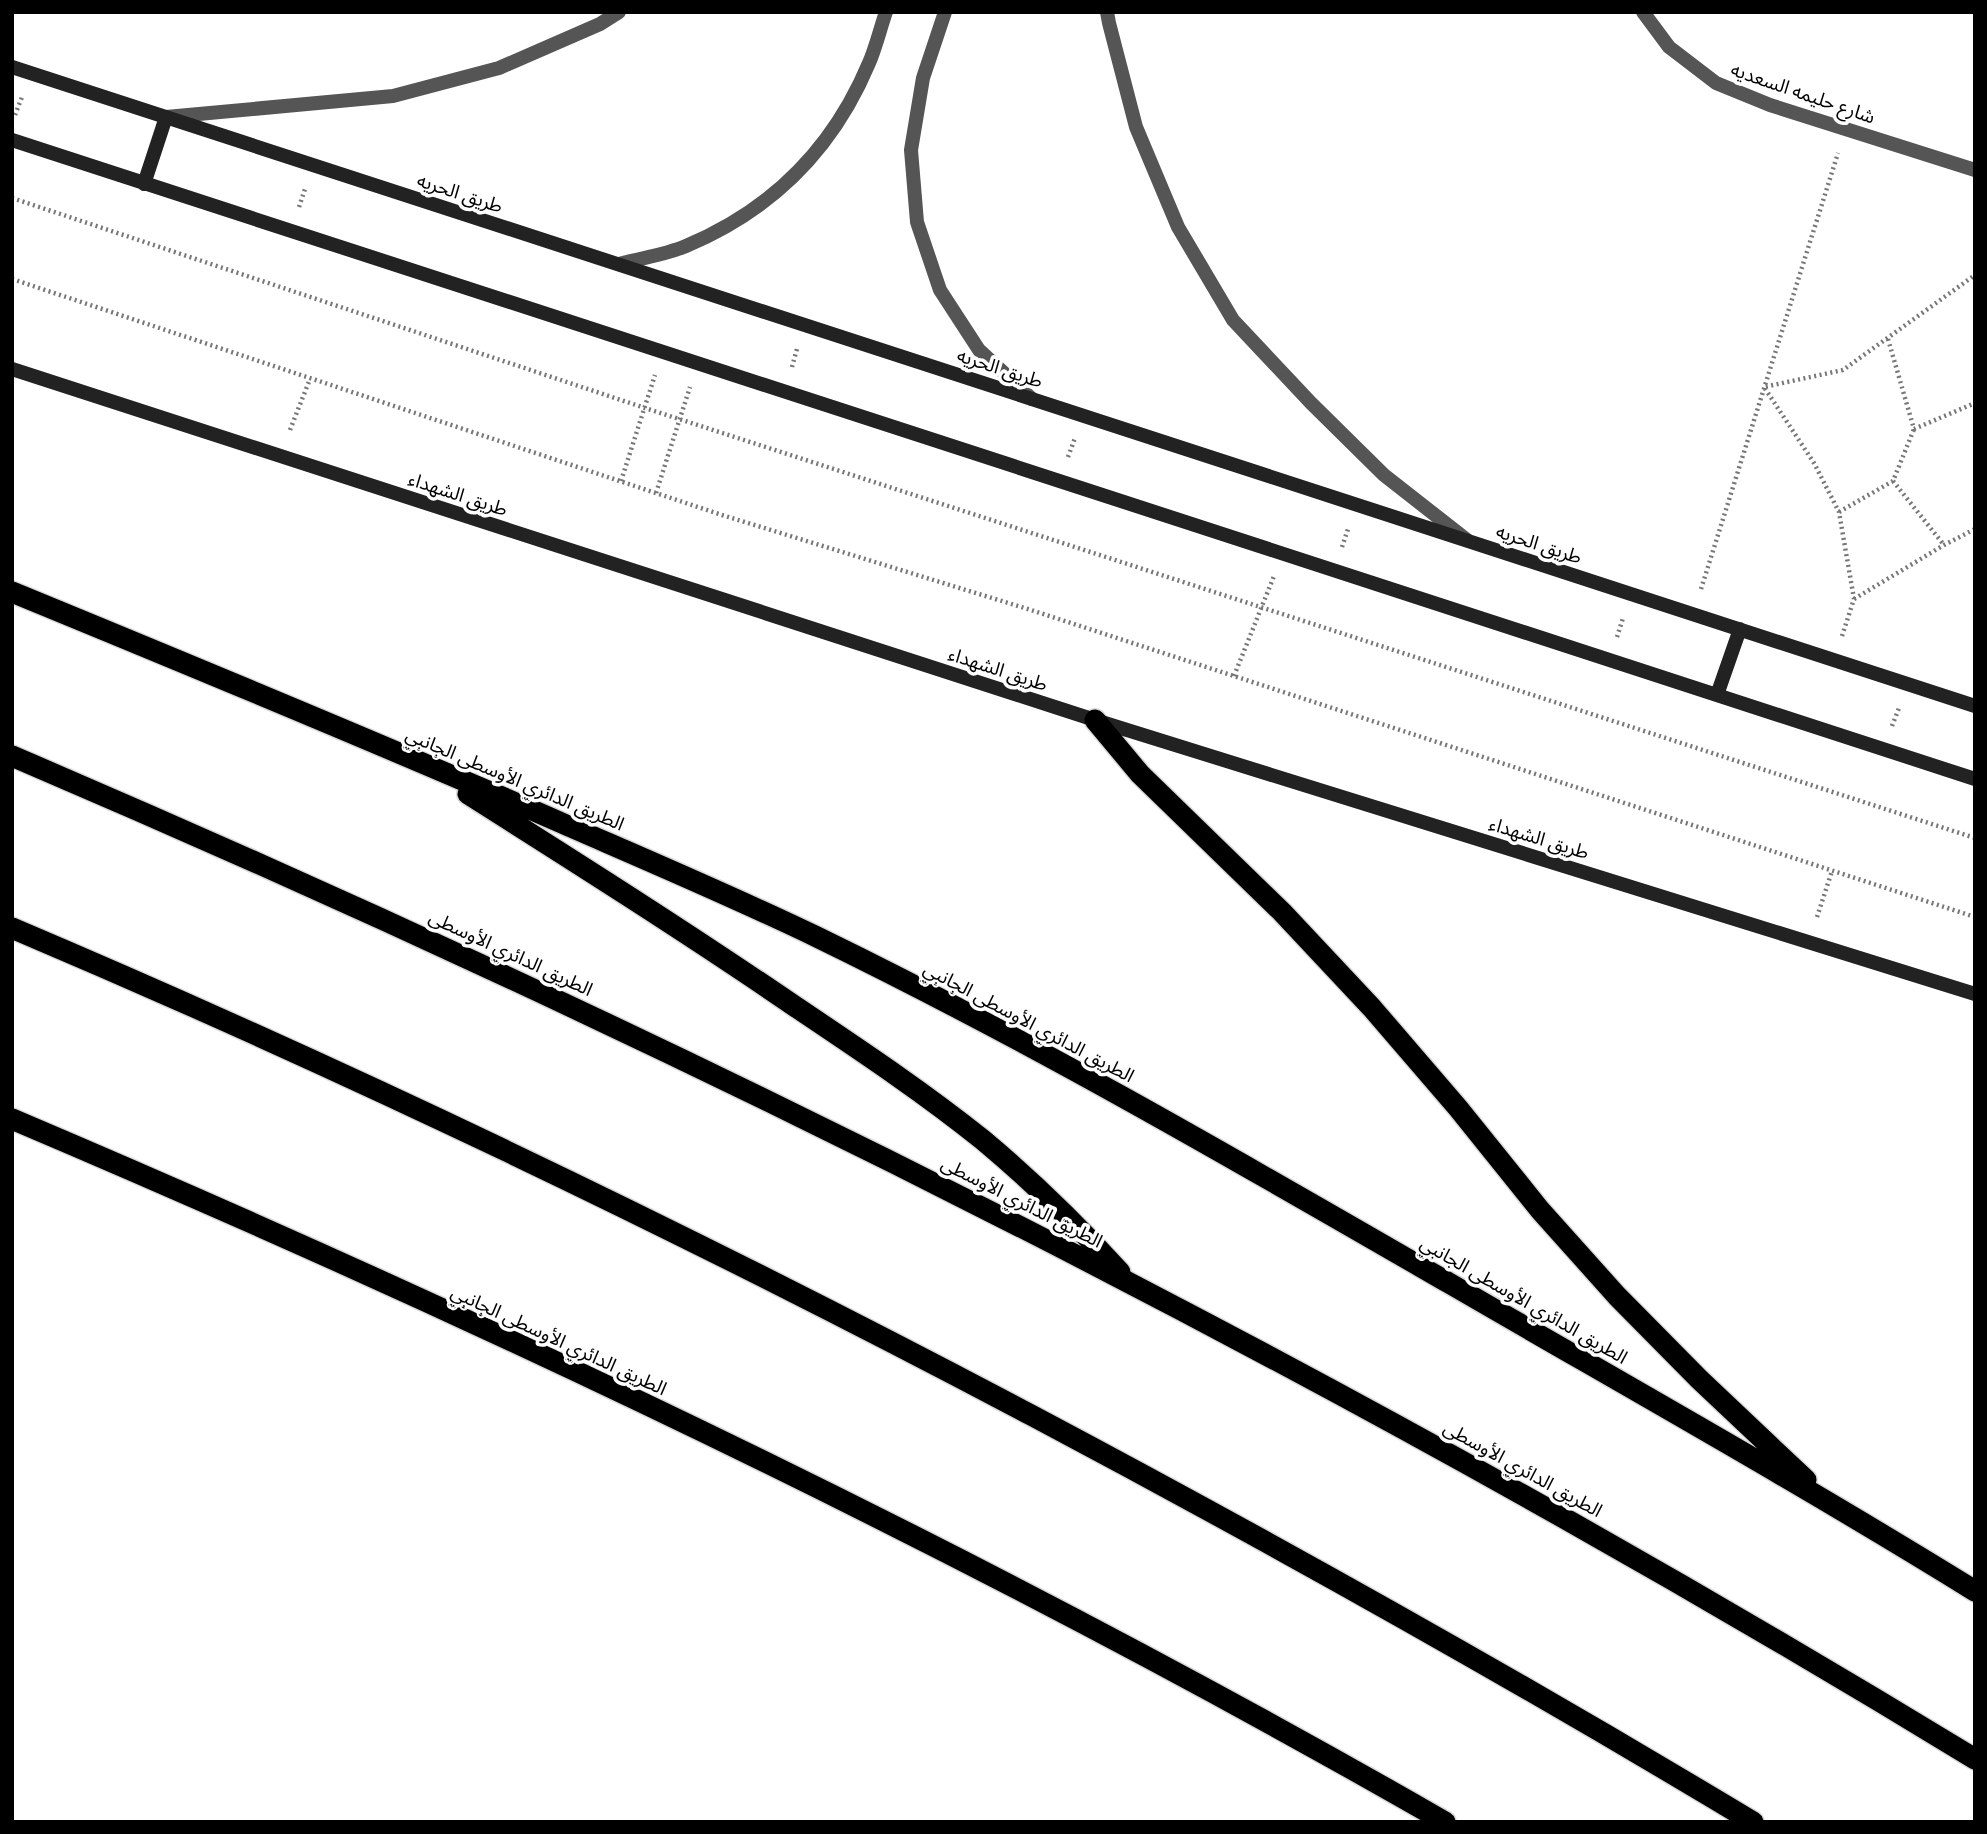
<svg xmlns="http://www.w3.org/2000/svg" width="1987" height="1834" font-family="Figtree,'Noto Sans Arabic',sans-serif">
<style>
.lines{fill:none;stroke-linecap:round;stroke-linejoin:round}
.highway-casing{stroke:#dbdbdb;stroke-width:24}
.path{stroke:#777;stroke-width:4.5;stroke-dasharray:2 3.5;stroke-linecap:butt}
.street{stroke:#555;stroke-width:14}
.secondary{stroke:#222;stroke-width:14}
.highway{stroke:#000;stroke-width:21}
.labels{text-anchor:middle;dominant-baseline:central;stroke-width:7;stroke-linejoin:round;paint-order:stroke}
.street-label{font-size:19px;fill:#000;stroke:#fff}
</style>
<rect width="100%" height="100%" fill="#fff"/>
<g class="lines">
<!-- highway casing -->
<g class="highway-casing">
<path id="highway" d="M12,592C197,668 381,744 564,824C649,861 734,897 817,937C1033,1042 1241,1163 1449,1283C1625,1385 1802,1484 1975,1591
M1095,720L1140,774L1282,912L1372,1008L1458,1108L1540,1210L1617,1296L1699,1379L1806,1480
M12,756C688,1045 1347,1376 1975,1759
M468,794C577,863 686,932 793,1005C857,1048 922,1091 983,1140C1032,1181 1077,1225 1120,1272
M12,928C361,1076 698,1239 1033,1416C1276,1545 1517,1680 1753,1822
M12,1119C502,1327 984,1557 1445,1822"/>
</g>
<!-- path -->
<path class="path" d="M15,115L22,97
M12,198L645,408L1975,838
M299,207L305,189
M12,279L722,515L1031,610L1975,917
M1888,339L1914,429L1975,403
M792,367L797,349
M290,430L310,379
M1068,457L1075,438
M621,481L655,375
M1893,481L1944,545
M656,493L690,387
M1839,512L1893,481L1914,429
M1342,547L1348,529
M1701,589L1838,153
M1854,599L1944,545L1975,529
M1842,636L1854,599L1839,512L1814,463L1764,387L1843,370L1975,275
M1617,637L1623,618
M1234,676L1274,576
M1892,726L1899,708
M1817,917L1832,871"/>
<!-- street -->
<path class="street" d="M945,12L923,78L911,150L917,222L940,290L979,350L1032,399
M1107,12L1109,23L1136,127L1178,227L1233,320L1311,403L1384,475L1467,540
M1643,12L1669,47L1716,83L1770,105L1975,170
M166,117L393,96L499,68L600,24L619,12
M619,264C641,258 665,255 686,246C772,210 833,149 869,63C876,47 880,29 886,12"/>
<!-- secondary -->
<path class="secondary" d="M12,67L1975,706
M12,140L1975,779
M144,184L166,117
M12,369L1095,720L1975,994
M1717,695L1740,629"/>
<!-- highway -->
<use href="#highway" class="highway"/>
</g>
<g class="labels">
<!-- street labels -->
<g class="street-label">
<text transform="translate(1803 93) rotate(19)">شارع حليمه السعديه</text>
<text transform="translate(460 193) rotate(18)">طريق الحريه</text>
<text transform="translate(1000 368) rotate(18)">طريق الحريه</text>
<text transform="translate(458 494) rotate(18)">طريق الشهداء</text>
<text transform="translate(1539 544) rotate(18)">طريق الحريه</text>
<text transform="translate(998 669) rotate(18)">طريق الشهداء</text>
<text transform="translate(515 779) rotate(23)">الطريق الدائري الأوسطى الجانبي</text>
<text transform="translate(1539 838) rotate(17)">طريق الشهداء</text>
<text transform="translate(511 953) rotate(25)">الطريق الدائري الأوسطى</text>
<text transform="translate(1029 1022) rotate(28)">الطريق الدائري الأوسطى الجانبي</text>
<text transform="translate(1022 1202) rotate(27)">الطريق الدائري الأوسطى</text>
<text transform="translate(1524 1300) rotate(30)">الطريق الدائري الأوسطى الجانبي</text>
<text transform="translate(559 1340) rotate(25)">الطريق الدائري الأوسطى الجانبي</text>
<text transform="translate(1523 1469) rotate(29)">الطريق الدائري الأوسطى</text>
</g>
</g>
<!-- border -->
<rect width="1987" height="1834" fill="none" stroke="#000000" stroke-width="28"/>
</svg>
